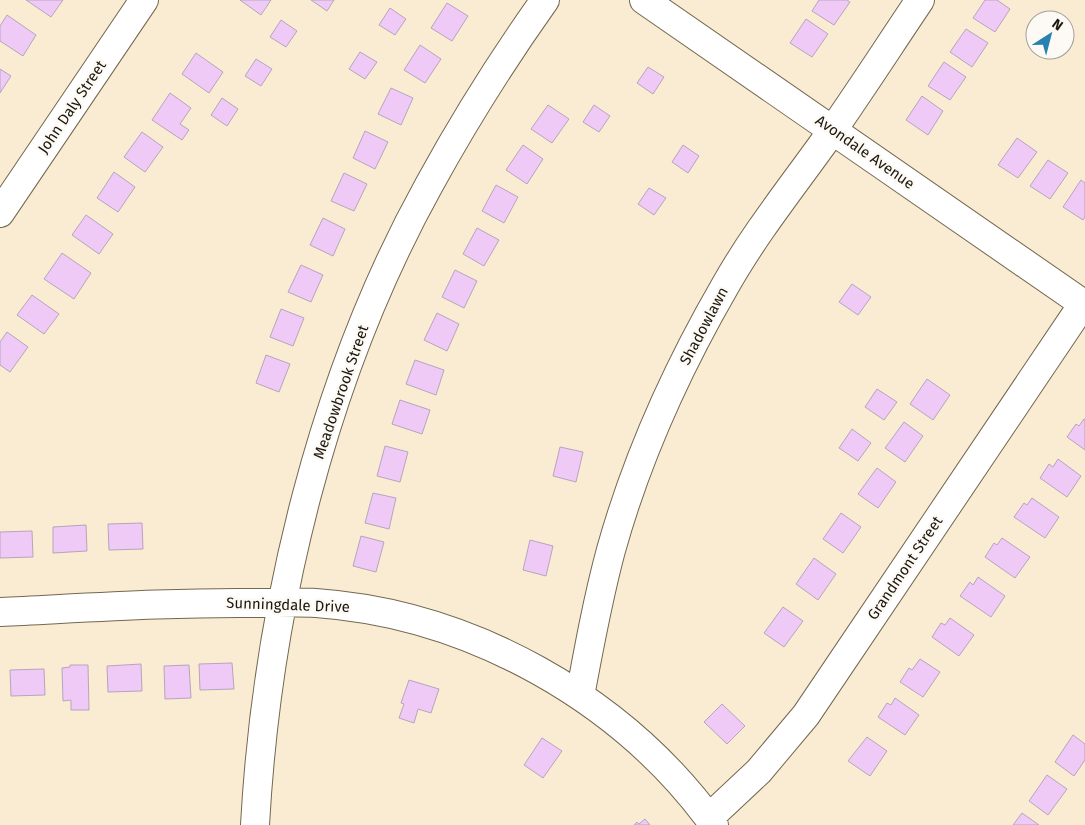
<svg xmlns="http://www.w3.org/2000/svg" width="1085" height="825" font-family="'Fira Sans',sans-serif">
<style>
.building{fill:#efcaf7;stroke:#b6a5bb}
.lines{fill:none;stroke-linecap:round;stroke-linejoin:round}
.minor-casing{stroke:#736750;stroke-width:30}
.minor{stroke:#fff;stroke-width:28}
.labels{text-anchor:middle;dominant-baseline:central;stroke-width:5;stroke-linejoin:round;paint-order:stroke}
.street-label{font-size:15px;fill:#1b170e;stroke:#fdfaf5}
</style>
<rect width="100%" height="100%" fill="#f9ecd2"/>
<!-- building -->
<path class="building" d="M26,0H63L51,17Z
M240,0H271L261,15Z
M311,0H334L327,11Z
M819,0H847L850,2L834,25L812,11Z
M985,0H997L1010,9L995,32L973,18Z
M447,3L468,16L452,41L431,28Z
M390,8L406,19L395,35L379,25Z
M7,15L36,35L23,56L0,41V26Z
M806,19L828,34L812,57L790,43Z
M281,20L297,31L286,47L270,37Z
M966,29L988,43L972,67L950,52Z
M420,45L441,59L425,83L404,70Z
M360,52L377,62L365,79L349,69Z
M196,53L223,72L209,93L182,74Z
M256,59L272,69L261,86L245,76Z
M944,62L966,77L950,100L928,86Z
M648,67L664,77L653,94L637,83Z
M0,69L11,76L0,93Z
M391,88L413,98L401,125L378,114Z
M170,93L191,108L180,124L189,130L182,140L152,120Z
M922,96L943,111L928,135L906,120Z
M222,98L238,109L227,126L211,115Z
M548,105L569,119L552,143L531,129Z
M594,105L610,116L599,132L583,122Z
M365,131L388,142L375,169L353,158Z
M142,132L163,147L145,172L124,157Z
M1017,138L1037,152L1018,178L998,165Z
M523,145L543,159L527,184L506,170Z
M683,145L699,156L688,173L672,162Z
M1048,160L1068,173L1050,199L1030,186Z
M114,172L135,187L118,212L97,198Z
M344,173L367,184L354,211L331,201Z
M1081,180L1085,183V217L1083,220L1063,207Z
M496,185L518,197L504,223L482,211Z
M649,188L666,198L654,215L638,204Z
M86,215L113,234L99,254L72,235Z
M323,218L345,229L333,256L310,245Z
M477,228L499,240L484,266L463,254Z
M62,253L91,273L74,299L44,279Z
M301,265L323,275L311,302L288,292Z
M455,270L477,281L464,308L442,297Z
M852,284L871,297L858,315L839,302Z
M32,295L59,314L44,334L17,315Z
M281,309L304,318L293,346L270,337Z
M437,313L459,324L447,351L424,340Z
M7,332L28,347L10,372L0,365V342Z
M266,355L290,364L279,392L256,383Z
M415,360L444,370L436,395L406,384Z
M927,379L950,395L933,420L910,404Z
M877,389L897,402L884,420L865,407Z
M400,400L430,410L422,434L392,424Z
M1084,419H1085V450L1067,437L1076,424L1079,426Z
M904,422L923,436L905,462L885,448Z
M852,429L871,443L858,461L839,448Z
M385,446L408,452L400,482L377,476Z
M560,447L583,452L576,482L553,476Z
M1058,459L1081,476L1067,497L1040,478L1049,464L1053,467Z
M877,468L896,482L878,508L858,494Z
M373,493L396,498L389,529L365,523Z
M1032,498L1059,517L1045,538L1014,517L1024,503L1027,505Z
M841,513L861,527L843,553L823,539Z
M142,523L143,549L109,550L108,524Z
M86,525L87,551L53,553V527Z
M32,531L33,557L0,558V532Z
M361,536L384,542L376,572L353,566Z
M1002,538L1030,557L1015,578L985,557L994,543L997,545Z
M530,540L553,546L546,576L523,570Z
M814,558L836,574L818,600L796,584Z
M978,577L1005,596L991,617L960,596L970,582L973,585Z
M783,607L803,621L784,647L764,633Z
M950,618L974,635L959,656L932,637L941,623L945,625Z
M920,659L940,672L923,697L900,682L909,668L912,670Z
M232,663L234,689L200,690L199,664Z
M141,664L142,691L108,692L107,666Z
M70,665H88L89,710H71V700L63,701L62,668L70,667Z
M189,665L191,698L165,699L164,666Z
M44,669L45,695L11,696L10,670Z
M409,680L439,689L431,713L418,709L414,723L399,718L404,704L401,703Z
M895,698L919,715L905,735L878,717L887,703L891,705Z
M722,704L745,726L727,744L704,722Z
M1073,735L1085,744V760L1074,776L1055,762Z
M867,737L887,751L870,776L848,761Z
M542,738L562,751L543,778L524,765Z
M1047,775L1067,789L1048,815L1029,801Z
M1022,813L1039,825H1013Z
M645,819L650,825H634L637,822L639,824Z"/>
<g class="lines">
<!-- minor casing -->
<g class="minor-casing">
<path id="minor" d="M644,0L1085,305
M0,213L144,0
M0,612C85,608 171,602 257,603C276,603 296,602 316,603C471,614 623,699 714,825
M580,696C589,647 598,598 611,550C637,457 677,369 725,286C756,231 796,182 832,131C862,88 891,43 920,0
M709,818L759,771L806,715L1083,304
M255,825C267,608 323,376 429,185C464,121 503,59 545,0"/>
</g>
<!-- minor -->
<use href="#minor" class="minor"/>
</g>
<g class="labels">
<!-- street labels -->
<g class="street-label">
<text transform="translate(72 107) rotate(-56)">John Daly Street</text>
<text transform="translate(865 152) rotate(35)">Avondale Avenue</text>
<text transform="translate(704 326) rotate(-62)">Shadowlawn</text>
<text transform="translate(341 392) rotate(-71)">Meadowbrook Street</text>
<text transform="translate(905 568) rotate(-56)">Grandmont Street</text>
<text transform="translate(288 605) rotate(2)">Sunningdale Drive</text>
</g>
</g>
<!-- north arrow -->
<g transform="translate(1050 35) rotate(36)"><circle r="24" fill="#fdfaf5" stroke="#a39f99"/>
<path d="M0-4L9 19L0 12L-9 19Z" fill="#2981b0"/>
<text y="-8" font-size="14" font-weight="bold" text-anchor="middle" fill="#1b170e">N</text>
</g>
</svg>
